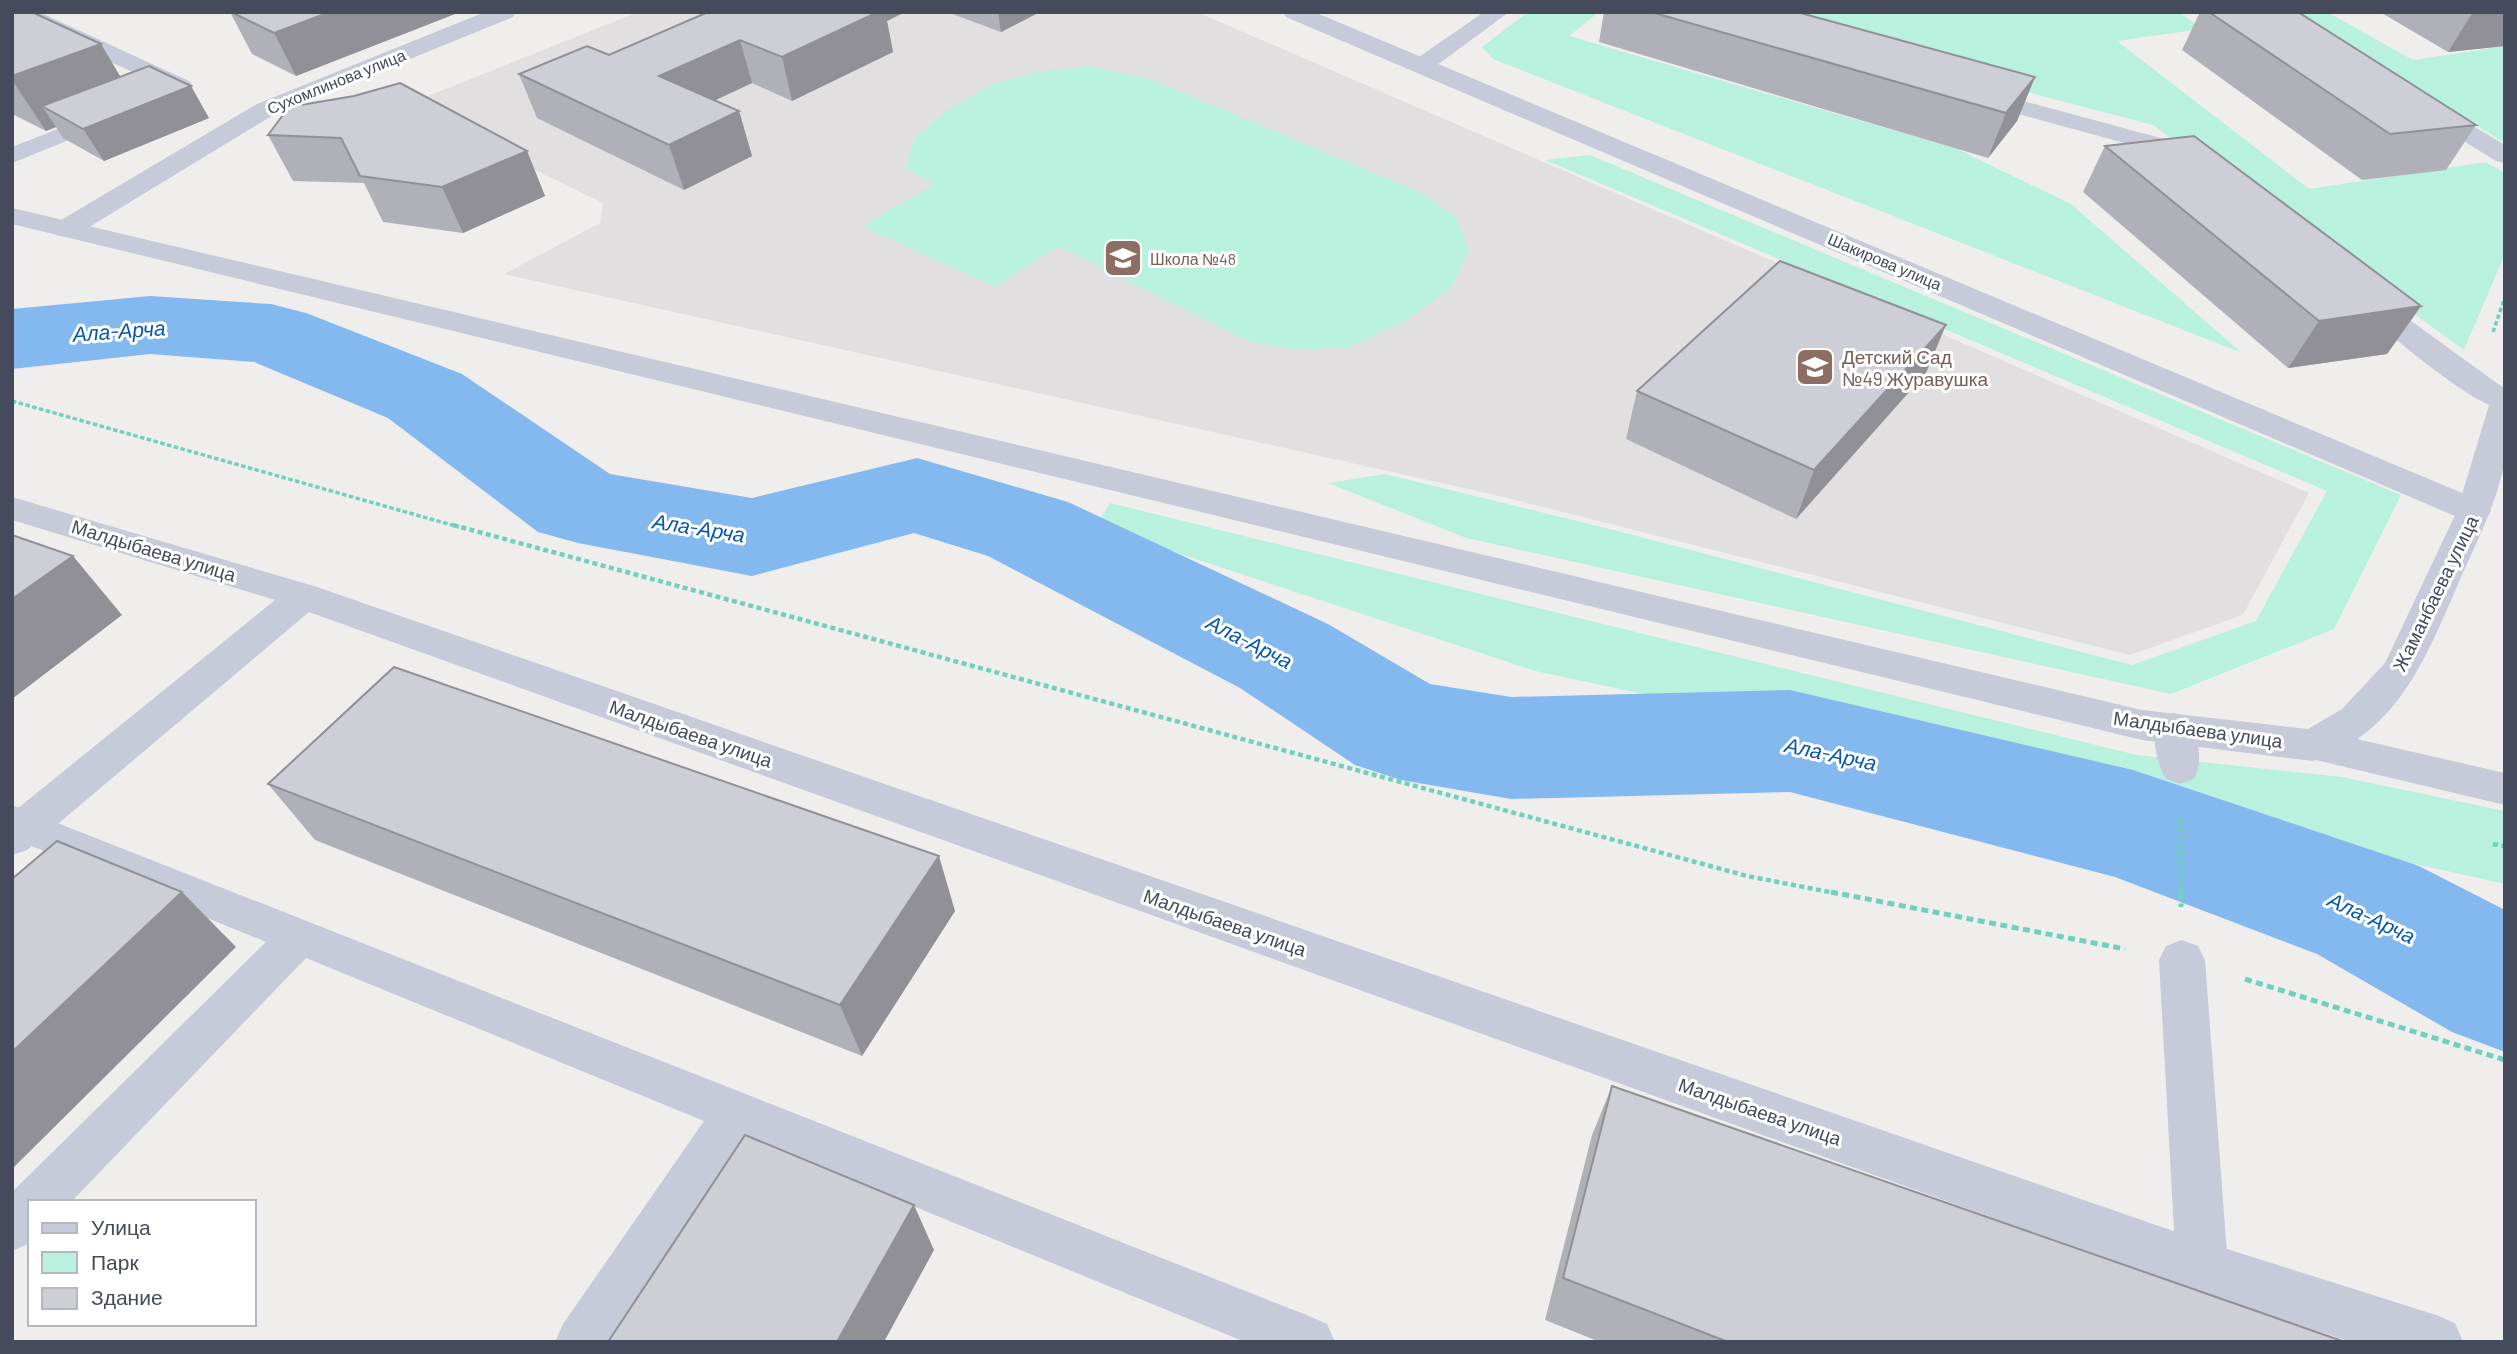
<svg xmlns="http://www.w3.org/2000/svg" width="2517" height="1354" font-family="Barlow,sans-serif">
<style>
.education{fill:#e1dfdf}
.green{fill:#b9f1df}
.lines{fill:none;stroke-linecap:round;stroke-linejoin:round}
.river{fill:#84b9f0;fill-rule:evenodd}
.path-far2{stroke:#70d0be;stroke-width:3.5;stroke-dasharray:4.5 2.5;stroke-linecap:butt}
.path-far1{stroke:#70d0be;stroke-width:4.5;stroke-dasharray:5 3.5;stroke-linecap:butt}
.path{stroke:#70d0be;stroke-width:5;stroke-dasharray:7 4.5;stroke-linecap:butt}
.service{fill:#c6cad9;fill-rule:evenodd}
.pedestrian{fill:#c6cad9;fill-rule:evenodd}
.minor{fill:#c6cad9;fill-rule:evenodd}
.tertiary{fill:#c6cad9;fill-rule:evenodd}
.wall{fill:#b0b1b8}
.shaded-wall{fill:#909096}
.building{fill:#cdced6;stroke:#909096;stroke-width:2}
.labels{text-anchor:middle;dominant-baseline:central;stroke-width:6;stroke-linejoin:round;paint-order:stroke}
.far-street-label{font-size:16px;fill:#454a5c;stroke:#fff}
.far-education-label{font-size:16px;fill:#785e54;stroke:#fff;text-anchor:start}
.education-label{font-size:19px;fill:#785e54;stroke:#fff;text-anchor:start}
.street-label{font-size:19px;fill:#454a5c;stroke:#fff}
.water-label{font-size:21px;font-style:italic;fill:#0658ae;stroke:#fff}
</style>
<rect width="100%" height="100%" fill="#f0eeed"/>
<!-- education -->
<path class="education" d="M638,12H1197L2309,493L2243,615L2130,655L1495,495L504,274L600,223L603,203L403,106Z"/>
<!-- green -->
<path class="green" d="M1528,12H1599L1569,36L1957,149L2071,204L2242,353L1493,59L1482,47Z
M1723,12H2179L2202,29L2117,41L2309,189L2486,162L2505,173V254L2464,350L2153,125Z
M2293,12H2327L2413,60L2505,46V143Z
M1089,66L1150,79L1422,193L1456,217L1469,250L1452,287L1407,320L1351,347L1294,350L1245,340L1058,246L995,287L862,226L935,184L906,169L914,138L947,111L992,84L1038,72Z
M1590,155L2401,495L2334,629L2171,694L1466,538L1328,483L1385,474L1614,530L2132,665L2256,621L2327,491L1545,160Z
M1110,503L2137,755L2342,777L2505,811V884L1883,745L1535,671L1096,526Z"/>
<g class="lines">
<!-- river -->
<path class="river" d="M150,296L271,304L306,313L462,374L610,474L752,498L917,458L1068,502L1328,624L1430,684L1511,697L1790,690L2133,770L2419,866L2505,910V1052L2452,1032L2317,954L2115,877L1790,792L1511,799L1401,780L1355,765L1240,688L988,556L914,533L752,576L578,543L538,532L388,418L254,362L150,354L12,369V309Z"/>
<!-- path-far2 -->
<path class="path-far2" d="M2493,332L2505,297
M12,401L459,527"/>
<!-- path-far1 -->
<path class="path-far1" d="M453,525L1747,876L1840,894
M2180,818L2181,894
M2493,844L2505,846"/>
<!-- path -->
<path class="path" d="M1831,892L2125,949
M2181,892V907
M2245,979L2505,1060"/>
<!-- service -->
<path class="service" d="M12,12H39L189,81L193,86L183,94H167L165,87L13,17Z
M1484,12H1509L1429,71H1413L1410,66L1413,61Z
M1975,88L2168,140L2198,166L2195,171L2186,173L2177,171L2150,150L1967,100L1963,95L1967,90Z
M2428,102L2436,104L2505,145V163L2496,161L2420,114L2416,109L2420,104Z
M108,109L116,111L120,116L116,121L12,163V147Z
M2364,292L2374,294L2505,389V411C2465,401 2390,333 2354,306L2350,300L2354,294Z
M12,805L1309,1316L1327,1324L1335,1342H1245L747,1138L612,1342H555L563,1324L704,1121L306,958L71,1202H30V1243L12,1251V1192L266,942L12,838Z"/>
<!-- pedestrian -->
<path class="pedestrian" d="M2174,713L2188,717C2198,735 2204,761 2194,779L2180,784L2166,779C2156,762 2150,735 2160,717Z
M2182,940L2198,946L2205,960L2228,1267L2221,1286L2202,1293L2183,1286L2176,1267L2159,960L2166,946Z"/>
<!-- minor -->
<path class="minor" d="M485,12H516L513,17L275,114L76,235L66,237L56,235L52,229L56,223L257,104Z
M1283,12H1314L2486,503L2491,511L2486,519L2474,522L2462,519L1286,17Z
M12,497L317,587L2202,1241L2436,1315L2455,1323L2463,1342H2351L2202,1293L309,612L27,850L12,855V813L275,600L12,520Z
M2313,729L2505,773V805L2299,756L2293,745L2299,734Z"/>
<!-- tertiary -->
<path class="tertiary" d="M12,208L2142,710L2308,729L2342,709L2385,663L2457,511L2489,405L2494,398L2505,395C2505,417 2508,443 2504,465C2496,504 2478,539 2462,575C2428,652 2401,732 2313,761L2142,740L12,224Z"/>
</g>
<!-- wall -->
<path class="wall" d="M12,12L121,77L209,118L104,161L63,138L56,127L46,131L12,114Z
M230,12H460L296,76L252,54Z
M708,12H905L887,21L893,52L792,101L752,83L715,100L739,111L752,156L684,190L537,118L519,74L609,55Z
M947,12H1040L1001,32Z
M1604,12H1797L2035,77L2017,121L1988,158L1599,42Z
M2200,12H2298L2476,125L2446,170L2362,180L2182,50Z
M2380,12H2505V46L2448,52Z
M289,107L527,151L545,196L463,233L383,222L364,183L293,181L268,135Z
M2105,146L2421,306L2387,354L2288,368L2083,192Z
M1926,373L1796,519L1626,439L1637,391Z
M268,784L955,911L862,1056L315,840Z
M1612,1086L2345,1342H1600L1545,1320L1592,1135Z"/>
<!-- shaded-wall -->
<path class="shaded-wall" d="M330,12H460L296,76L274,33Z
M848,12H905L887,21L893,52L792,101L782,57Z
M998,12H1040L1001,32Z
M2473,12H2505V46L2448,52Z
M740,40L752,83L673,120L659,76Z
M101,44L132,96L42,106L56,127L46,131L12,80V76Z
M2035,77L2017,121L1988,158L2006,113Z
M191,86L209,118L104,161L83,129Z
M739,111L752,156L684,190L669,145Z
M527,151L545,196L463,233L442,187Z
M2421,306L2387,354L2288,368L2319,321Z
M1946,325L1926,373L1796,519L1814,470Z
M73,556L122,615L12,699V599Z
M939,856L955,911L862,1056L840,1005Z
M182,892L236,947L12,1169V1052Z
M914,1205L934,1250L884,1342H837Z"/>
<!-- building -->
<path class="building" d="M12,12H32L101,44L12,76Z
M231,12H330L274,33Z
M708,12H878L782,57L740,40L659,76L739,111L669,145L519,74L587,46L609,55Z
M1651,12H1797L2035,77L2006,113Z
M2209,12H2298L2476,125L2390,134Z
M149,66L191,86L83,129L42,106Z
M400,83L527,151L442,187L360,176L341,138L268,135L289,107L354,96Z
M2194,136L2421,306L2319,321L2105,146Z
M1780,261L1946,325L1814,470L1637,391Z
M12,535L73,556L12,599Z
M394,667L939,856L840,1005L268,784Z
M57,841L182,892L12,1052V879Z
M1612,1086L2345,1342H1728L1563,1278Z
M745,1135L914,1205L837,1342H608Z"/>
<!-- icons -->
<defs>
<g id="school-square" transform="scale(2.0125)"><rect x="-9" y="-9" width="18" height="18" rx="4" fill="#8d6e63" stroke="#fff"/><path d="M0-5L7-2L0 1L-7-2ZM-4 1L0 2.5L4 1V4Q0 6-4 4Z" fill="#fff"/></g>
</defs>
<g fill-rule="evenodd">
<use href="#school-square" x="1123" y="258"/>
<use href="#school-square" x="1815" y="367"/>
</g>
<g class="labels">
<!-- far-street labels -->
<g class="far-street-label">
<text transform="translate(336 81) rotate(-22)">Сухомлинова улица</text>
<text transform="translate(1885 261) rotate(23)">Шакирова улица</text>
</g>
<!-- far-education labels -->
<g class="far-education-label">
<text x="1150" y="258">Школа №48</text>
</g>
<!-- education labels -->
<g class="education-label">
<text x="1842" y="356">Детский Сад<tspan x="1842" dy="22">№49 Журавушка</tspan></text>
</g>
<!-- street labels -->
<g class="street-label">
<text transform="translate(154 550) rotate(17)">Малдыбаева улица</text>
<text transform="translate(2435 593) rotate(-64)">Жаманбаева улица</text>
<text transform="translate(2198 729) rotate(8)">Малдыбаева улица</text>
<text transform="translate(691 733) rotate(19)">Малдыбаева улица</text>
<text transform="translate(1225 922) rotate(19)">Малдыбаева улица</text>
<text transform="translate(1760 1111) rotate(19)">Малдыбаева улица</text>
</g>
<!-- water labels -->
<g class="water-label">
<text transform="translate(119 330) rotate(-4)">Ала-Арча</text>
<text transform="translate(699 527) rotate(9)">Ала-Арча</text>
<text transform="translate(1250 641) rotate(27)">Ала-Арча</text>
<text transform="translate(1831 753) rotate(12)">Ала-Арча</text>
<text transform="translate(2372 917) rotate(25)">Ала-Арча</text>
</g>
</g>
<!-- border -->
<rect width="2517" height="1354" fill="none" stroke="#454a5c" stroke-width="28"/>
<!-- legend -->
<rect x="28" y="1200" width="228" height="126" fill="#ffffff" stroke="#b5b7be" stroke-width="2"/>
<rect x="42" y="1223" width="35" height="10" fill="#c6cad9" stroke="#b5b7be" stroke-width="2"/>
<text x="91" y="1235" font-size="21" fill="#454a5c">Улица</text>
<rect x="42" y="1252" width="35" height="21" fill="#b9f1df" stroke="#b5b7be" stroke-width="2"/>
<text x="91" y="1270" font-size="21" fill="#454a5c">Парк</text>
<rect x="42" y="1288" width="35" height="21" fill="#cdced6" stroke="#b5b7be" stroke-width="2"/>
<text x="91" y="1305" font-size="21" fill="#454a5c">Здание</text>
</svg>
